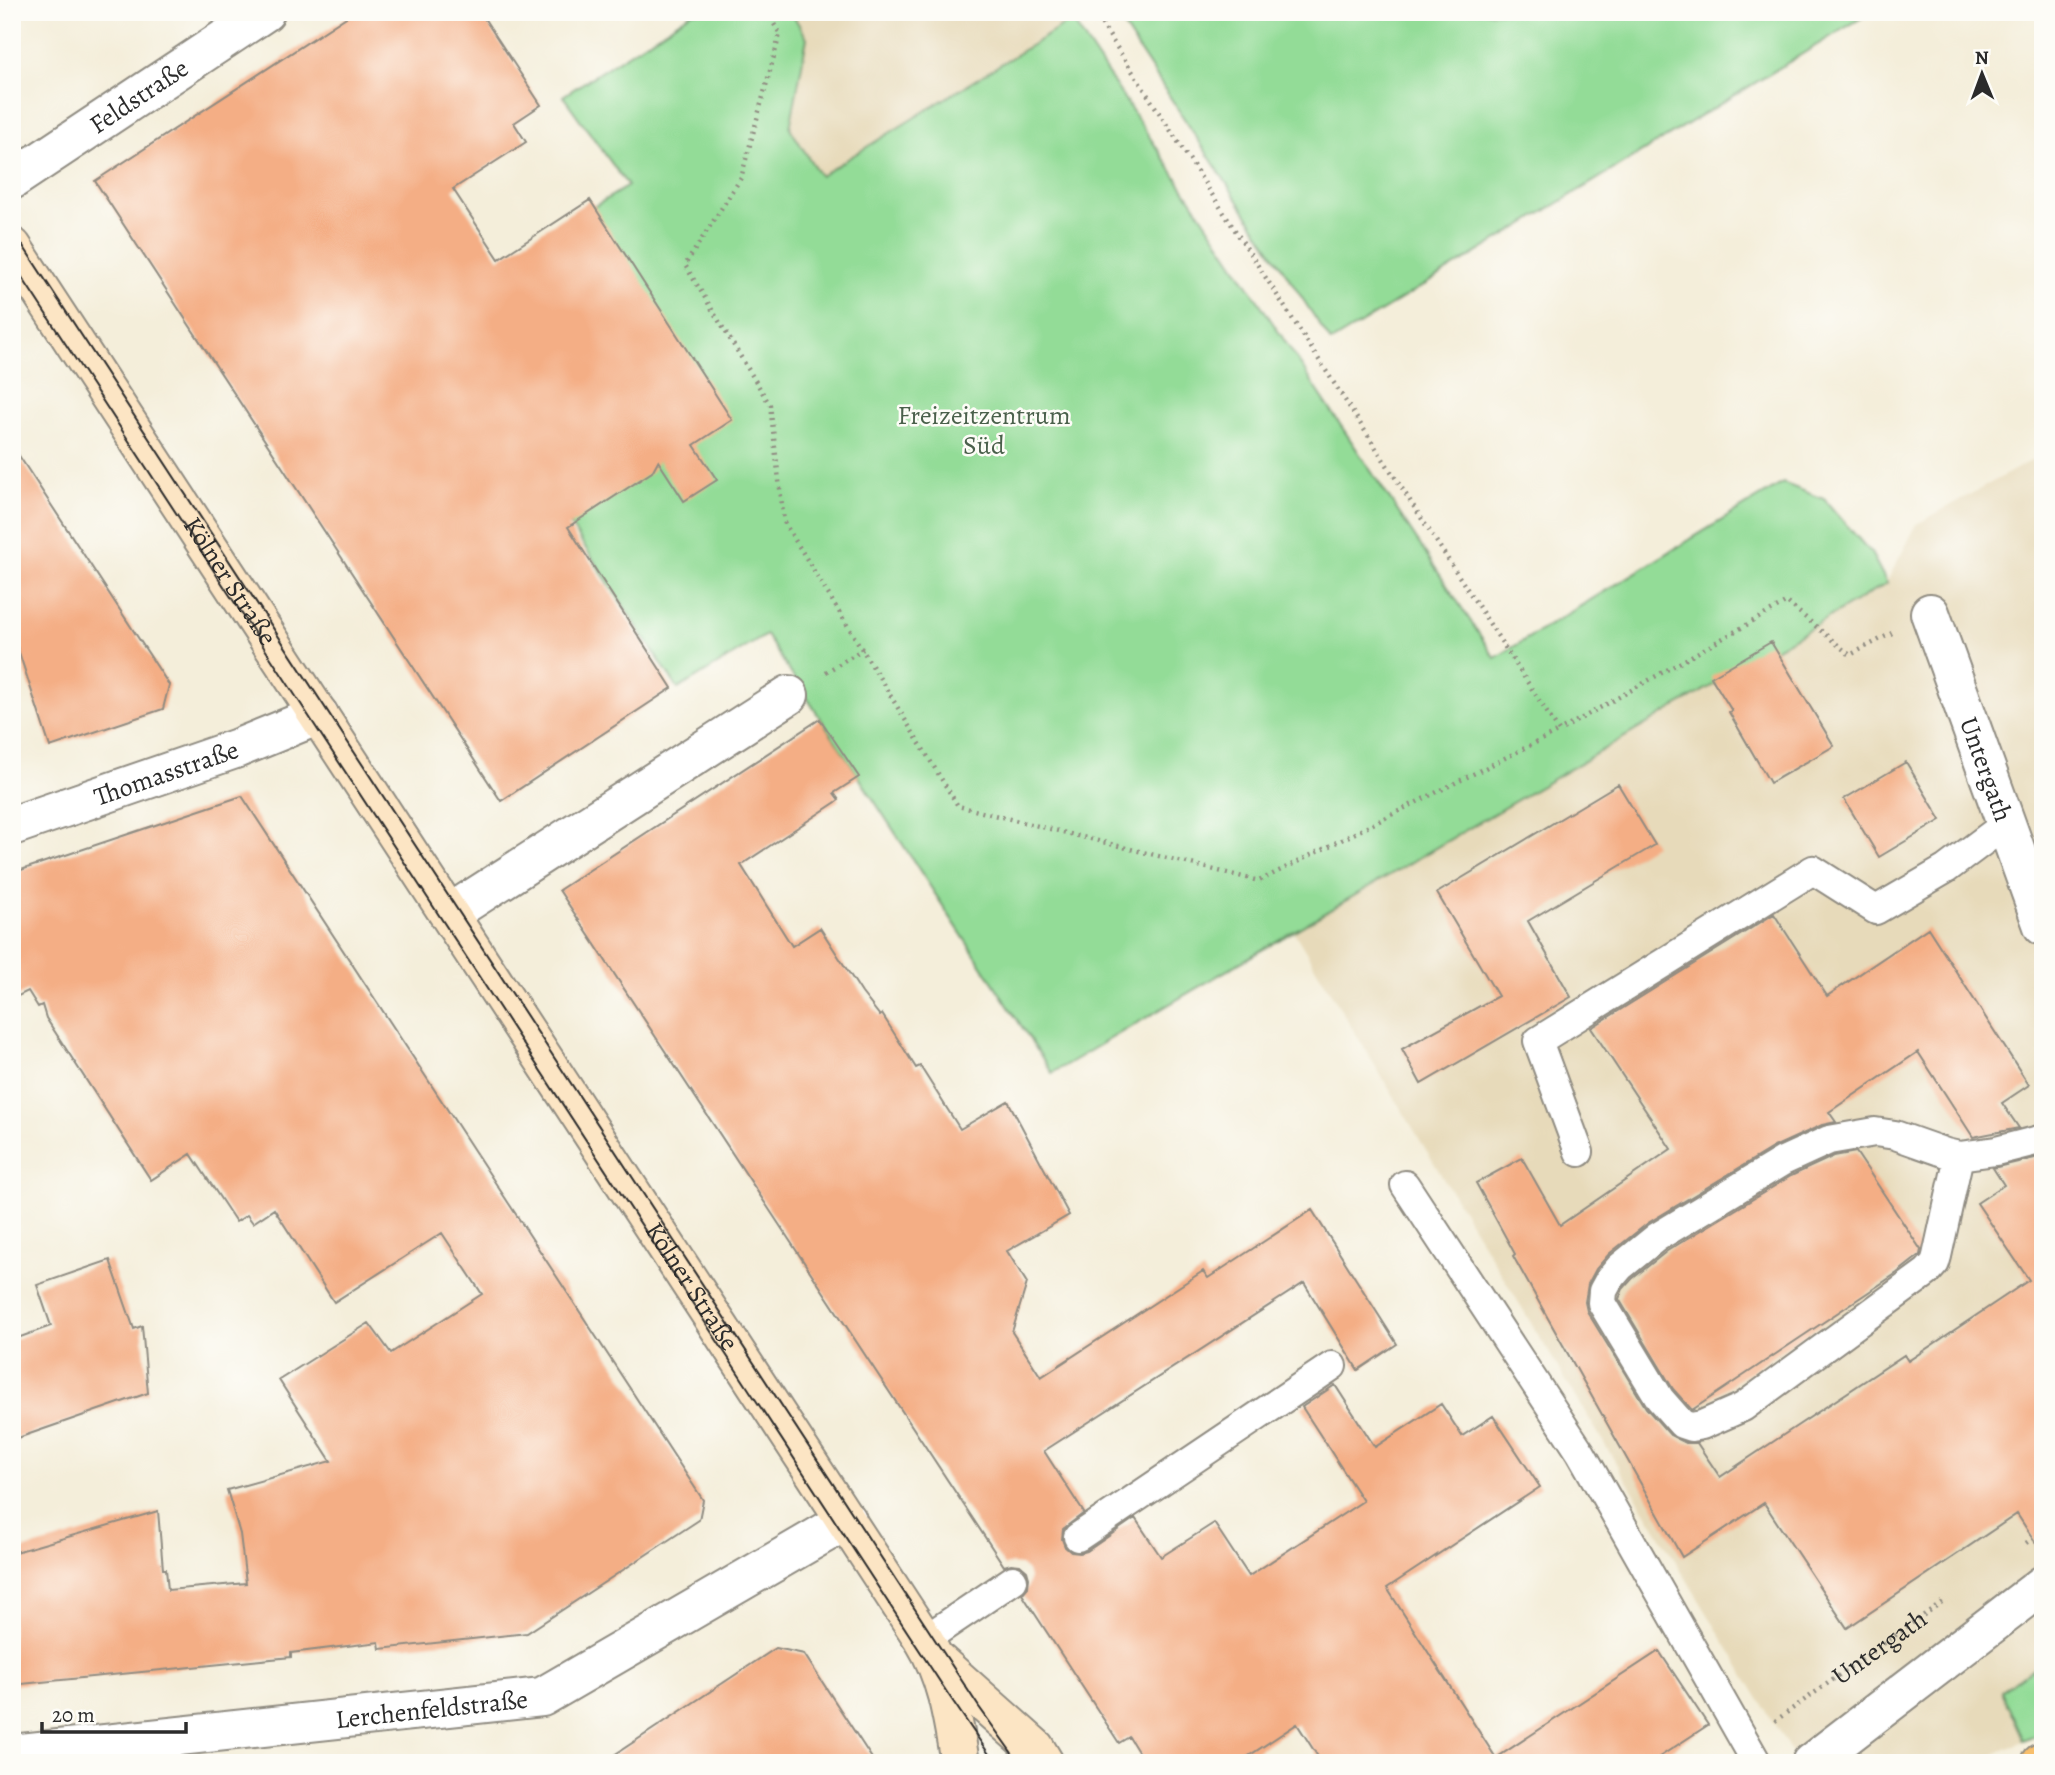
<svg xmlns="http://www.w3.org/2000/svg" width="2055" height="1775" font-family="Alegreya,serif">
<style>
.built{fill:#e7daba}
.green{fill:#93dc97;stroke:#5f8461;stroke-width:2}
.building{fill:#f4ae85}
.lines{fill:none;stroke-linecap:round;stroke-linejoin:round}
.service-casing{stroke:#908c82;stroke-width:32}
.minor-casing{stroke:#908c82;stroke-width:42}
.secondary-casing{stroke:#908c82;stroke-width:42}
.primary-casing{stroke:#908c82;stroke-width:42}
.path{stroke:#908c82;stroke-width:4.5;stroke-dasharray:2 5;stroke-linecap:butt}
.service{stroke:#fff;stroke-width:28}
.minor{stroke:#fff;stroke-width:38}
.secondary{stroke:#fce5c4;stroke-width:38}
.primary{stroke:#f8bf6c;stroke-width:38}
.tram{stroke:#2b2b2b;stroke-width:2}
.labels{text-anchor:middle;dominant-baseline:central;stroke-width:5;stroke-linejoin:round;paint-order:stroke}
.street-label{font-size:26px;fill:#2b2b2b;stroke:#fdfcf7}
.park-label{font-size:26px;fill:#4a604b;stroke:#fdfcf7}
</style>
<rect width="100%" height="100%" fill="#fdfcf7"/>
<filter id="ink" filterUnits="userSpaceOnUse"><feTurbulence type="fractalNoise" baseFrequency=".0143" numOctaves="2"/><feDisplacementMap in="SourceGraphic" scale="14" xChannelSelector="R" yChannelSelector="G"/><feConvolveMatrix kernelMatrix="1 2 1 2 8 2 1 2 1" color-interpolation-filters="sRGB"/></filter>
<filter id="wash" filterUnits="userSpaceOnUse"><feTurbulence type="fractalNoise" baseFrequency=".00686" numOctaves="4" result="noise"/><feDisplacementMap in="SourceGraphic" scale="28" xChannelSelector="R" yChannelSelector="G"/><feGaussianBlur stdDeviation="1.57" result="paint"/><feColorMatrix in="noise" values="0 0 0 0 0 0 0 0 0 0 0 0 0 0 0 0 0 1.4 0 .05"/><feComposite in="paint" operator="in"/></filter>
<g filter="url(#wash)">
<rect width="100%" height="100%" fill="#f4eeda"/>
<!-- built -->
<path class="built" d="M791,12H1067L1072,20L820,176L790,128L807,38Z
M2043,454V1661L2001,1691L2024,1741L1974,1763H1798L1294,932L1886,583L1917,524Z"/>
<!-- green -->
<path class="green" d="M693,12H791L807,38L790,128L820,176L1072,20L1495,658L1783,483L1824,499L1871,553L1887,583L1052,1073L766,635L678,689L512,436L446,296L628,186L563,96Z
M1114,12H1871L1331,342Z
M2043,1661V1732L2024,1741L2001,1691Z"/>
<g id="blocks">
<!-- building -->
<path class="building" d="M354,12H480L541,105L514,123L526,142L453,189L499,259L590,200L732,420L694,445L717,480L684,501L658,461L652,472L568,527L672,688L501,801L95,181Z
M12,445L169,685L163,709L50,747L12,631Z
M1771,642L1834,746L1770,783L1729,712L1732,711L1711,677Z
M820,719L859,777L834,793L839,800L741,865L792,946L820,928L862,993L880,1016L882,1014L916,1068L920,1066L960,1129L1008,1101L1069,1215L1007,1251L1027,1283L1012,1332L1041,1377L1203,1271L1208,1278L1312,1210L1397,1344L1358,1370L1304,1283L1044,1451L1084,1513L1063,1529L1062,1539L1065,1547L1071,1552L1080,1553L1087,1551L1135,1518L1161,1557L1214,1523L1249,1576L1363,1501L1302,1407L1335,1385L1375,1447L1441,1404L1462,1436L1493,1416L1540,1487L1387,1588L1496,1758L1659,1651L1708,1725L1650,1763H1322L1297,1724L1238,1763H1145L1129,1737L1119,1743L1022,1594L1028,1587L1029,1578L1027,1571L1020,1565L1011,1564L1004,1566L559,890Z
M1906,762L1941,820L1879,857L1844,799Z
M1618,784L1655,845L1528,921L1571,997L1421,1084L1402,1049L1498,996L1437,893Z
M242,796L703,1500L699,1520L527,1633L380,1649L379,1642L291,1653V1657L12,1685V1553L158,1511L163,1569H166L168,1590L246,1583L240,1534L227,1490L331,1461L279,1380L369,1323L391,1353L482,1294L442,1233L334,1302L274,1209L253,1223L247,1215L236,1222L191,1154L151,1180L46,1018L42,1005L38,1007L28,991L12,999V873Z
M1774,914L1827,996L1928,928L2029,1085L2002,1103L2019,1128L1973,1137L1918,1052L1829,1112L1836,1122L1822,1125L1774,1147L1648,1223L1609,1254L1596,1269L1588,1284L1585,1302L1587,1311L1646,1408L1670,1435L1686,1443H1697L1720,1477L1904,1355L1908,1361L2029,1280L1977,1203L2004,1185L1993,1168L2039,1157L2041,1161L2043,1159V1554L2017,1514L1847,1628L1764,1503L1682,1557L1513,1256L1515,1254L1476,1183L1522,1158L1560,1225L1671,1149L1591,1028Z
M1856,1152L1921,1250L1920,1255L1897,1273L1692,1410L1673,1389L1619,1299L1623,1289L1632,1279L1667,1251L1791,1176L1834,1156Z
M110,1260L134,1329L142,1326L148,1393L12,1440V1340L51,1326L37,1285Z
M776,1648L804,1654L875,1763H602Z"/>
</g>
</g>
<g filter="url(#ink)">
<use href="#blocks" fill-opacity="0" stroke="#908c82" stroke-width="2"/>
<g class="lines">
<!-- service casing -->
<g class="service-casing">
<path id="service" d="M1579,1152L1538,1041L1813,870L1876,910L1946,869L2006,824
M1959,1156L1937,1256L1935,1263L1927,1272L1743,1407L1702,1425L1691,1427L1682,1424L1660,1399L1602,1303L1603,1291L1609,1280L1620,1267L1657,1237L1783,1161L1829,1140L1875,1132L1895,1135L1946,1153L1959,1156L1996,1151L2043,1139
M1405,1185L1581,1453L1757,1763
M1078,1537L1332,1366
M924,1640L1013,1580"/>
</g>
<!-- minor casing -->
<g class="minor-casing">
<g id="minor">
<path id="s2" d="M12,180L265,12"/>
<path id="s3" d="M1930,613L2043,926"/>
<path id="s4" d="M12,826L238,748L319,715"/>
<path d="M449,914L789,695"/>
<path id="s5" d="M12,1754L542,1697L847,1520"/>
<path d="M1811,1763L2043,1585"/>
</g>
</g>
<!-- secondary casing -->
<g class="secondary-casing">
<g id="secondary">
<path id="s6" d="M12,247L924,1640C947,1677 953,1720 960,1763"/>
<path d="M936,1660L1035,1748L1044,1763"/>
</g>
</g>
<!-- primary casing -->
<g class="primary-casing">
<path id="primary" d="M2041,1763L2043,1762"/>
</g>
<!-- path -->
<g class="path">
<path d="M767,12L780,34L741,178L685,265L770,405L784,522L958,806L1259,881L1559,731"/>
<path d="M1094,12L1559,731L1787,602L1850,655L1892,633"/>
<path d="M826,672L863,649"/>
<path d="M2026,1543L2043,1531"/>
<path id="s1" d="M1775,1721L1942,1602"/>
</g>
<!-- service -->
<use href="#service" class="service"/>
<!-- minor -->
<use href="#minor" class="minor"/>
<!-- secondary -->
<use href="#secondary" class="secondary"/>
<!-- primary -->
<use href="#primary" class="primary"/>
<!-- tram -->
<path class="tram" d="M12,229L979,1707L1019,1763
M12,262L948,1694L995,1763"/>
</g>
</g>
<g class="labels">
<!-- street labels -->
<g class="street-label">
<text stroke="none"><textPath href="#s2" startOffset="152">Feldstraße</textPath></text>
<text stroke="none"><textPath href="#s6" startOffset="399">Kölner Straße</textPath></text>
<text stroke="none"><textPath href="#s3" startOffset="166">Untergath</textPath></text>
<text stroke="none"><textPath href="#s4" startOffset="163">Thomasstraße</textPath></text>
<text stroke="none"><textPath href="#s6" startOffset="1242">Kölner Straße</textPath></text>
<text stroke="none"><textPath href="#s1" startOffset="128">Untergath</textPath></text>
<text stroke="none"><textPath href="#s5" startOffset="422">Lerchenfeldstraße</textPath></text>
</g>
<!-- park labels -->
<g class="park-label">
<text x="984" y="415">Freizeitzentrum<tspan x="984" dy="30">Süd</tspan></text>
</g>
</g>
<!-- margin -->
<rect width="2055" height="1775" fill="none" stroke="#fdfcf7" stroke-width="42"/>
<!-- north arrow -->
<g transform="translate(1982 74) rotate(359)" stroke="#fdfcf7" stroke-width="5" paint-order="stroke">
<path d="M0-5L12 26L0 18L-12 26Z" fill="#2b2b2b"/>
<text y="-10" font-size="19" font-weight="bold" text-anchor="middle" fill="#2b2b2b">N</text>
</g>
<!-- scale -->
<path d="M42 1722v10h144v-10" fill="none" stroke="#2b2b2b" stroke-width="3.5"/>
<text x="52" y="1722" font-size="21" fill="#2b2b2b" stroke="#fdfcf7" stroke-width="5" paint-order="stroke">20 m</text>
</svg>
